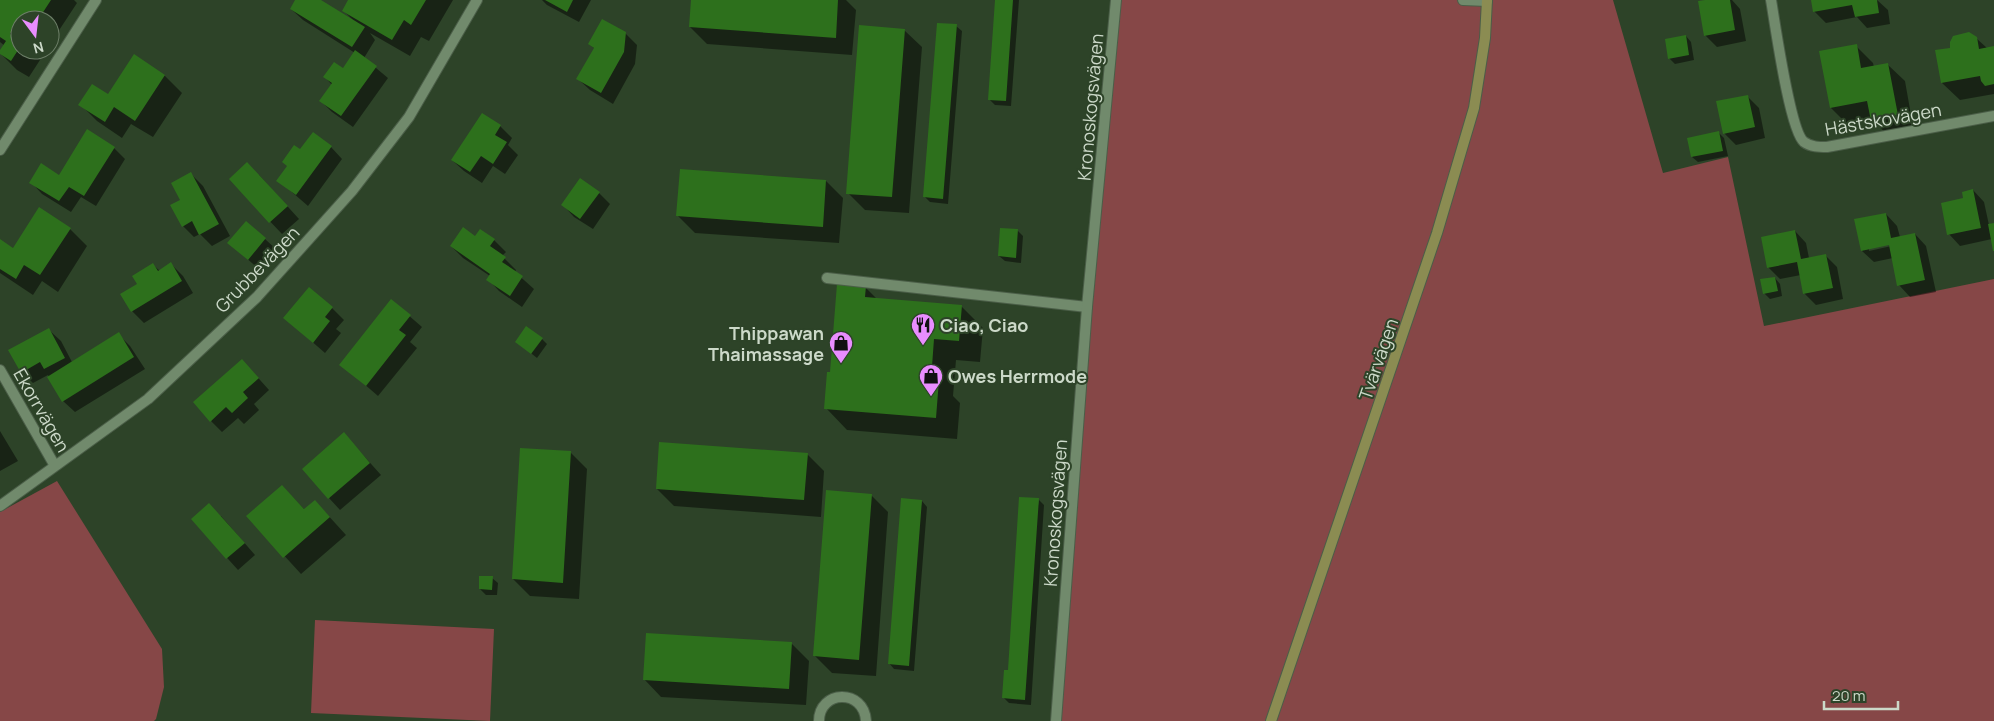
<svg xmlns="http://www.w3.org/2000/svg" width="1994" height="721" font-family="Manrope,sans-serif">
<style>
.green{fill:#864747}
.shadow{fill:#0007;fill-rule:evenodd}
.building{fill:#2d701c}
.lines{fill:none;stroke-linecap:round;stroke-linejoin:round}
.lane-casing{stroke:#4b5e48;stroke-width:12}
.street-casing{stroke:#4b5e48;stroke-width:12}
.secondary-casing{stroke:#4b5e48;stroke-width:12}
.lane{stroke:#718a6c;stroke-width:10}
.street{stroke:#718a6c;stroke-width:10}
.secondary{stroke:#8b8c52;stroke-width:10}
.labels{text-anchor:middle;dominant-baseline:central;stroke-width:4;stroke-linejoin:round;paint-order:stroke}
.street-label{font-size:18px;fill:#ccd9c9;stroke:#2d4328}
.poi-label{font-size:18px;font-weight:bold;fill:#ccd9c9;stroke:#2d4328;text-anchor:start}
</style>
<rect width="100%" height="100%" fill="#2d4328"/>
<!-- green -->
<path class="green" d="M1116,0H1613L1663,173L1728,157L1764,326L1994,279V721H1056Z
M57,481L162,649L164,687L156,719L154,721H0V512Z
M315,620L494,629L490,721L311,713Z"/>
<!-- shadow -->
<path class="shadow" d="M1,0H74L77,3L52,41L50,40V20H20V50H30L40,60L29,77L17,70L0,53L5,46L0,42Z
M296,0H319L353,20L344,11L350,0H453L429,41L421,37L410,56L370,33L375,40L364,58L388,78L353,127L332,112L321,101L332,85L325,77L343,69L355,53L303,20L291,9Z
M542,0H591L579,22L547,5Z
M692,0H846L856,10L852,55L707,44L690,27Z
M997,0H1019L1011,106L995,105L989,99Z
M1712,0H1732L1740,9L1746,41L1717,47L1705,35Z
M1812,0H1877L1888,10L1890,24L1867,28L1857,17L1826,23L1814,11Z
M956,26L962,31L948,204L930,202L925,197Z
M904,30L922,47L909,213L865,210L848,193Z
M625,33L637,45L635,64L613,104L590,90L578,79L595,49L589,44Z
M1686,36L1691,42L1694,60L1675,64L1669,58Z
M1976,38L1987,48L1994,47V94L1960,100L1942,83L1952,49Z
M1856,46L1873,63L1874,67L1887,64L1905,81L1914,132L1890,137L1872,120L1848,125L1831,108Z
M135,56L165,76L182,93L153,137L131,124L122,138L97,121L80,104L109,96Z
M1747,96L1759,108L1765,138L1736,145L1724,133Z
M482,115L500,126L512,138L508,145L518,155L505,174L493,166L482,183L464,171L452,160Z
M1718,132L1724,138L1728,156L1698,162L1692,157Z
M331,147L342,159L308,206L278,180L300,151Z
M114,148L125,159L96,206L81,197L71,212L42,194L31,182L59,176Z
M191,174L203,186L230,236L212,246L200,234L194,237L183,226L182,201Z
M259,175L299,219L282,234L230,179Z
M826,181L843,198L839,243L695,233L678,216Z
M1973,190L1984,202L1989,225L1994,224V249L1992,239L1960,246L1949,234L1965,199Z
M599,193L610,204L593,229L574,217L563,205Z
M1886,214L1897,226L1900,237L1915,234L1926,246L1936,292L1910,297L1899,285L1893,258L1874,262L1862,251ZM1895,243L1896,245L1869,251V248Z
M70,229L87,246L58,292L42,281L33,295L0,273V240L14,249Z
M1017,230L1023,236L1021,263L1005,261L999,256Z
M1795,231L1806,243L1809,258L1825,255L1837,267L1843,299L1816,305L1804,293L1801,275L1780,279L1768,267Z
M265,239L277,250L260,270L229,243Z
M494,240L506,252L502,256L516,270L515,272L534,289L522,307L499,291L488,279L490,276L463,258L451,246Z
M152,264L160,271L171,264L183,276L193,293L144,323L132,311L139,284Z
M1775,278L1780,284L1782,296L1770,299L1764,293Z
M865,287L878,300L961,306L983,328L980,362L956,360L953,396L960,403L957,439L847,430L826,408L832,374Z
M392,301L422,327L410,342L417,348L378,396L341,364Z
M332,308L344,320L336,329L341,333L325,353L285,318Z
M49,330L61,341L72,362L118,334L130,346L145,369L75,412L63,401L48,375L33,383L22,372Z
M542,339L547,344L537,358L517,342Z
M253,372L269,390L254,404L259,410L244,424L238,418L222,432L211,421Z
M0,431L18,461L0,471Z
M355,446L381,475L340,510L329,498Z
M570,452L587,469L579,599L530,596L513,579Z
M807,454L824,471L821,517L674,506L657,489Z
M282,486L305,510L315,501L346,535L301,574L248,516Z
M871,495L888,512L876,676L832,673L815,656Z
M1039,500L1044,505L1031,705L1009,703L1004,698Z
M922,501L927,507L914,671L894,669L889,663Z
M221,516L255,555L238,570L193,520Z
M492,578L498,583L497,595H486L480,589Z
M792,644L809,661L806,705L661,697L644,679Z"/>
<!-- building -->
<path class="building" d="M0,0H51L38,20H27L21,17L10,34L20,40V47L11,61L0,54V50L6,41L0,37Z
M295,0H321L365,27L352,47L290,9Z
M348,0H426L411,25L404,20L392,40L342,11Z
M545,0H573L567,12Z
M691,0H838L836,38L689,27Z
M995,0H1013L1006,101L988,100Z
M1705,0H1730L1735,30L1704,36L1698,1Z
M1811,0H1877L1879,13L1855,17L1852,5L1813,12Z
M602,19L626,32L624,52L601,93L576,79L594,48L588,44Z
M937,23L957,24L943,199L923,197Z
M859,25L905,29L892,197L846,194Z
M1969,32L1977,37L1979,49L1994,46V84L1985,86L1981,81L1980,76L1941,83L1935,50L1950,48V42L1953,36Z
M1686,35L1689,55L1668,59L1665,39Z
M1857,44L1861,68L1888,63L1898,115L1871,121L1867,101L1830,108L1819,51Z
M355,50L377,66L341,116L319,101L332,83L323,77L334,62L343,68Z
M134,54L165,75L135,121L114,107L105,122L78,105L92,84L108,94Z
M1748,95L1755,127L1723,134L1716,101Z
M482,113L501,125L495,135L507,142L493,164L481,156L470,172L451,160Z
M87,129L115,147L84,196L69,187L59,201L29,183L41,163L59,175Z
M1719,131L1723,151L1691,157L1687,138Z
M313,132L332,146L296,195L276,181L287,166L282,162L294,145L300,149Z
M247,162L288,206L269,223L229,179Z
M680,169L826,180L823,227L676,216Z
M191,172L219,224L199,235L192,221L182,227L170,205L180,200L171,183Z
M580,178L600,192L580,219L561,205Z
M1973,189L1981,228L1947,235L1941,203L1963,198L1962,192Z
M39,207L71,228L40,275L24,265L16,279L0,269V239L13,248Z
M1886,213L1891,238L1915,233L1925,280L1897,286L1889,245L1861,251L1854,219Z
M246,221L266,238L248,260L227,243Z
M1994,223V251H1993L1988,224Z
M463,227L475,236L480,229L495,239L490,246L506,257L502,262L523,276L510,296L486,280L490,274L450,246Z
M1000,228L1018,229L1016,258L998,256Z
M1795,230L1801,259L1826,254L1833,288L1803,294L1797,262L1767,268L1761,237Z
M171,262L182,281L131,312L120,294L137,284L132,276L153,263L158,271Z
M1775,277L1778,291L1763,294L1760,279Z
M837,284L866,286L865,297L962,305L959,341L934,339L931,380H939L936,418L824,409L827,372H830Z
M309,287L333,307L325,317L330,321L313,343L283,318Z
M391,299L411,315L399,330L406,335L366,386L339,365Z
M526,326L543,338L531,354L515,342Z
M49,328L65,358L44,369L40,362L21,373L8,350Z
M119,332L134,357L62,402L47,377Z
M242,359L259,378L243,392L248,398L232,413L226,407L210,422L193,402Z
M344,432L370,463L328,499L302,469Z
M659,442L808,453L804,500L656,489Z
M520,448L571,451L563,583L512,579Z
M282,485L304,509L315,500L330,517L283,558L246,516Z
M826,490L872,494L859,660L813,656Z
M1019,497L1039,498L1025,700L1002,698L1004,670H1008Z
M901,498L922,500L909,666L888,664Z
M209,503L245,543L226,559L191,519Z
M479,576H493L492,590L479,589Z
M646,633L792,642L789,689L643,680Z"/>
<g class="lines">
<!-- lane casing -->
<g class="lane-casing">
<path id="lane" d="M827,278L1087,307
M819,721C819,690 864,688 866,721"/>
</g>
<!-- street casing -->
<g class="street-casing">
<path id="street" d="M1463,0L1487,1
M1771,0C1775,23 1790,131 1804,142C1811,147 1819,147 1827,147L1994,116
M0,150L96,0
M0,370L55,466
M0,506L148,399L257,297L352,191L409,117L477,0
M1056,721L1087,307L1116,0"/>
</g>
<!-- secondary casing -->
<g class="secondary-casing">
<path id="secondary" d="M1271,721L1437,233L1474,108L1485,38L1487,0"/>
</g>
<!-- lane -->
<use href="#lane" class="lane"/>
<!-- street -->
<use href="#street" class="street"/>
<!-- secondary -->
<use href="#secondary" class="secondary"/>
</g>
<!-- icons -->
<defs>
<g id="restaurant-pin" transform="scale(1.25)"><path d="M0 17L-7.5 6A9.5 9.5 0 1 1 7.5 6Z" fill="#e98dfe" stroke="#2d4328"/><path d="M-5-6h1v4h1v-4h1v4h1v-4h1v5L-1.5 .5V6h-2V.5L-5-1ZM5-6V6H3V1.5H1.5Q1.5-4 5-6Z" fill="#111"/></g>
<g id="shop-pin" transform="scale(1.25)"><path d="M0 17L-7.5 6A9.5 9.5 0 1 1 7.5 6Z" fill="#e98dfe" stroke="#2d4328"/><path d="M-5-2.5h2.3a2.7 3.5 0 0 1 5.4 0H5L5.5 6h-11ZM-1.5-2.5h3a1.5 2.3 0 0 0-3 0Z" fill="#111"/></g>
</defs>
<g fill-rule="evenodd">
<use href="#restaurant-pin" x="923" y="325"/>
<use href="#shop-pin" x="841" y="343"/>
<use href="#shop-pin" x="931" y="376"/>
</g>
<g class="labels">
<!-- street labels -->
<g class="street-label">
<text transform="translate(1090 107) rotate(-85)">Kronoskogsvägen</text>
<text transform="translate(1883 119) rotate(-10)">Hästskovägen</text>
<text transform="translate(257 269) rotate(-46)">Grubbevägen</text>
<text transform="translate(1378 359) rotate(-71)">Tvärvägen</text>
<text transform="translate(42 410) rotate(60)">Ekorrvägen</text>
<text transform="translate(1055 513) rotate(-86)">Kronoskogsvägen</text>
</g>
<!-- poi labels -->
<g class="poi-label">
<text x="940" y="325">Ciao, Ciao</text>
<text x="824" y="333" text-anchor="end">Thippawan<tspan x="824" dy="21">Thaimassage</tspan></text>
<text x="948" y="376">Owes Herrmode</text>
</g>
</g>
<!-- north arrow -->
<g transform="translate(35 35) rotate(165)"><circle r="24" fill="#2d4328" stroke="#6d7f68"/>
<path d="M0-4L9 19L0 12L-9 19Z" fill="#e98dfe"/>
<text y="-8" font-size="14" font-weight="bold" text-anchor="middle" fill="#ccd9c9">N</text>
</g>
<!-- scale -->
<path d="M1824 701v8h74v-8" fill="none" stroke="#ccd9c9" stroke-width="2.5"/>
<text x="1832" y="701" font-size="15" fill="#ccd9c9" stroke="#2d4328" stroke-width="4" paint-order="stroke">20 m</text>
</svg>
